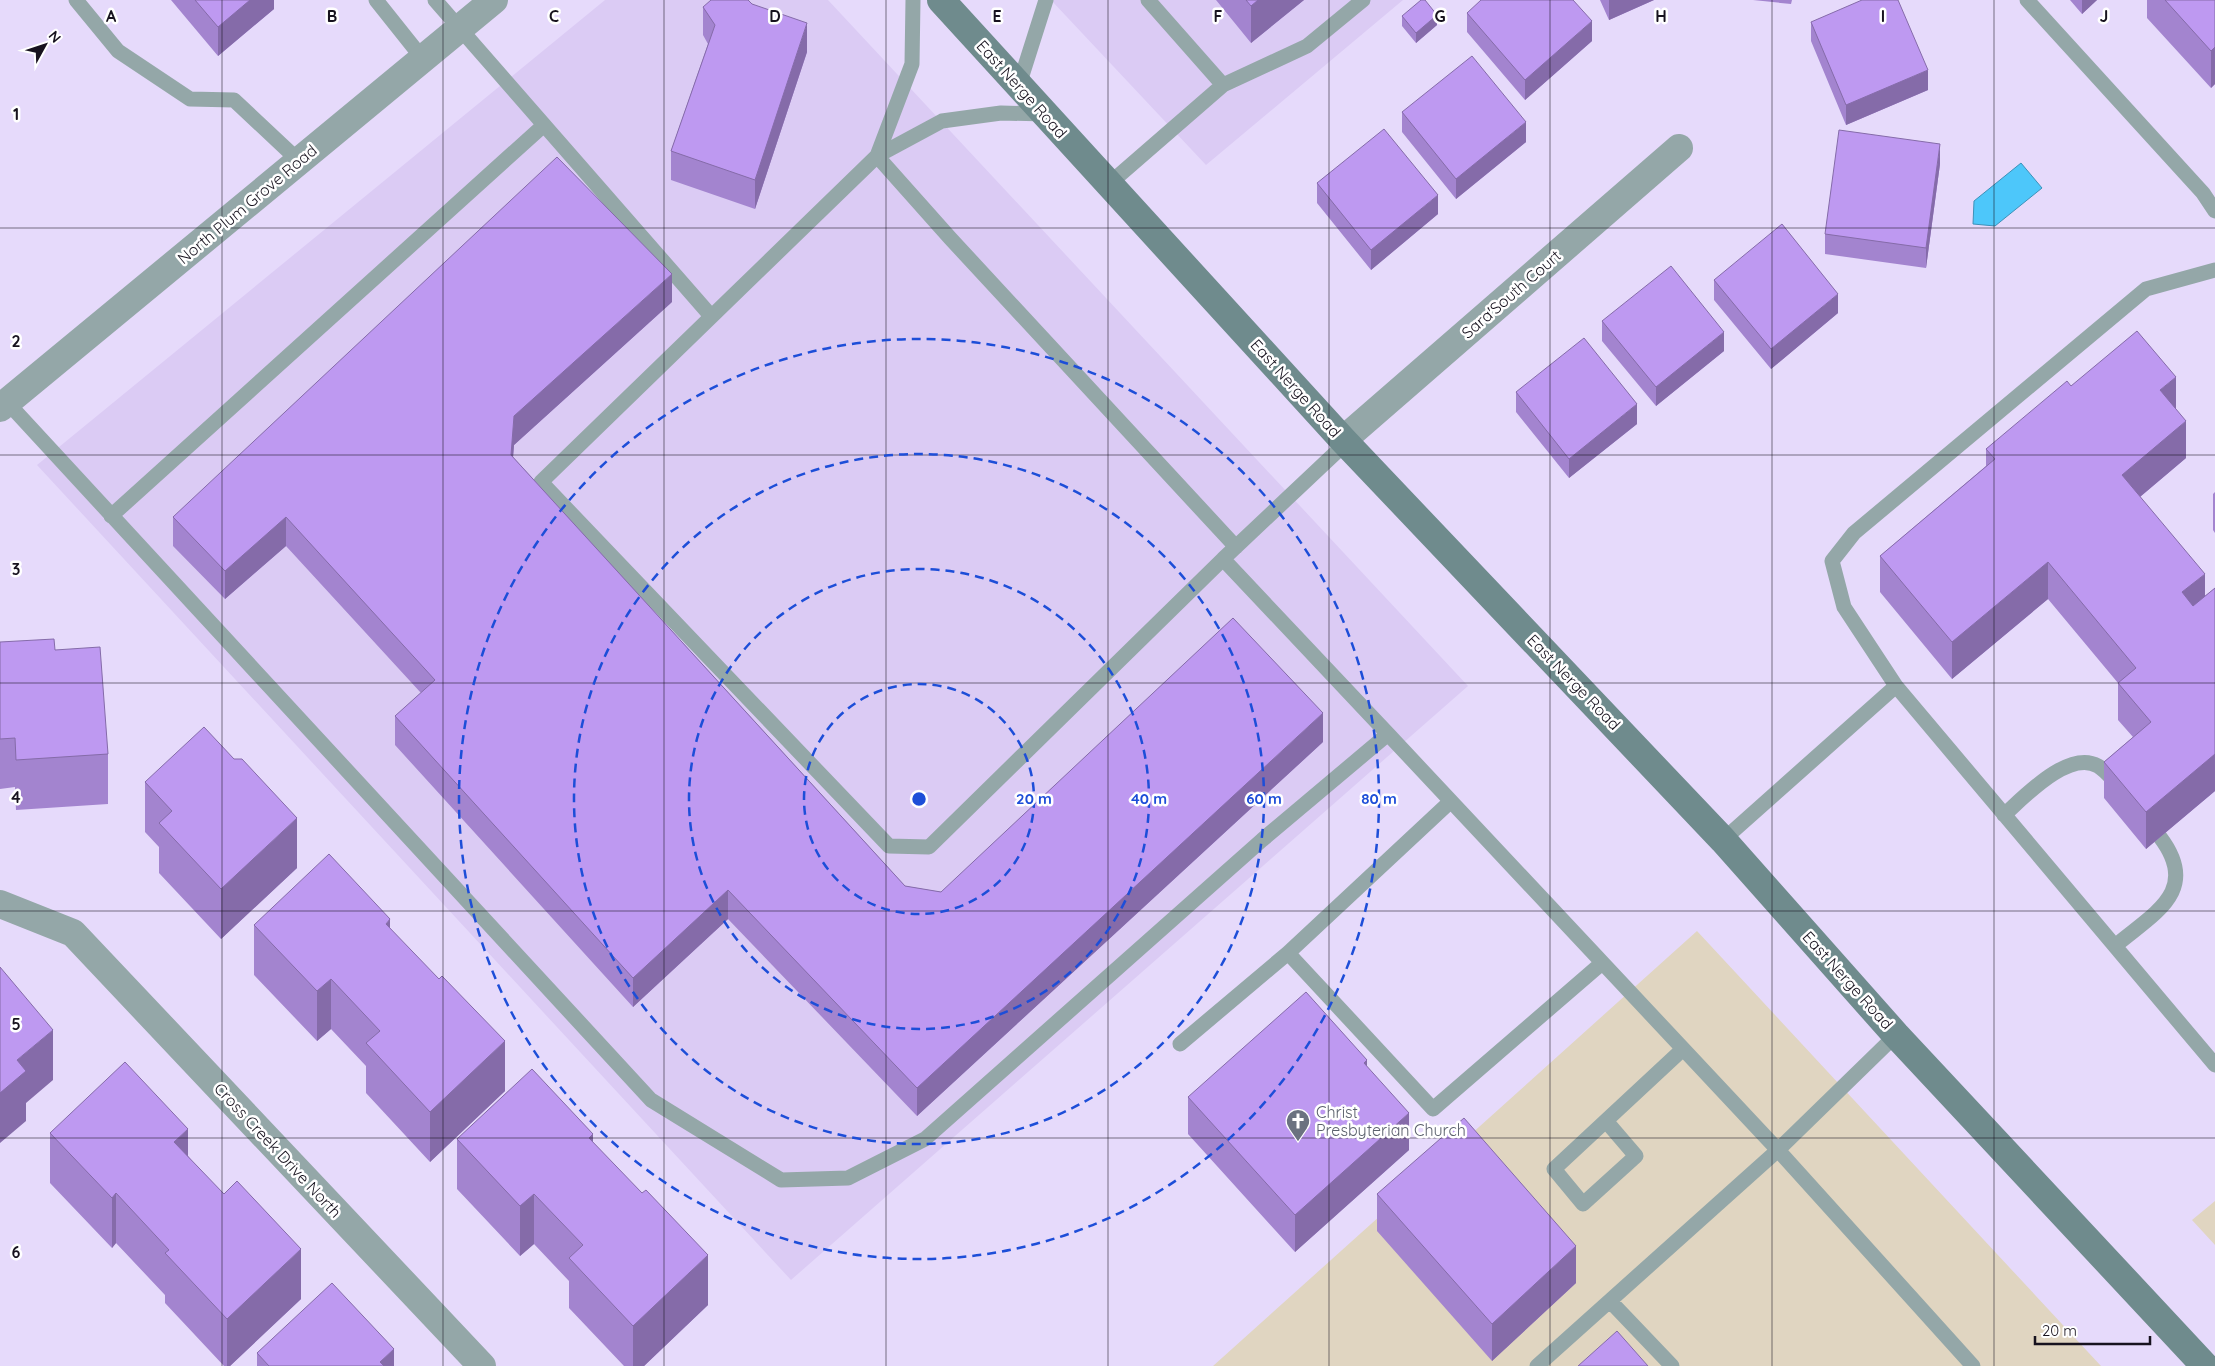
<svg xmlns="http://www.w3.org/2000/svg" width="2215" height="1366" font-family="Quicksand,sans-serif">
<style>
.built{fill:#dbcbf4}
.education{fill:#e0d5c1}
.water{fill:#4dc7fa;stroke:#3d91b8}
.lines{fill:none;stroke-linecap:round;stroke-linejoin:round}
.service{stroke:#94a7a8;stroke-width:15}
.minor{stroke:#94a7a8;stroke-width:28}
.tertiary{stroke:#94a7a8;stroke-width:28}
.secondary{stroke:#6f8b8d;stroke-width:28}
.wall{fill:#a384cf}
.shaded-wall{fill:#856ba9}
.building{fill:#be99f1;stroke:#856ba9}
.grid{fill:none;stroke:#17121e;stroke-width:1;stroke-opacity:0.55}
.ring{fill:none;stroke:#1d4ed8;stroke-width:2.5;stroke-dasharray:9 6}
.labels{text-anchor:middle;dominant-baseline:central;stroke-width:5;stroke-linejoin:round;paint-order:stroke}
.street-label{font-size:16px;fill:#17121e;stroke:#fff}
.worship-label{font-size:16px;fill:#5b616d;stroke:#fff;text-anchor:start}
.grid-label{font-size:16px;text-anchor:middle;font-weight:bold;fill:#17121e;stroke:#fff;stroke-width:5;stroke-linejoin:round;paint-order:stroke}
.centre{fill:#1d4ed8;stroke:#fff;stroke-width:2.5}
.ring-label{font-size:15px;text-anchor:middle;font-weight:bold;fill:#1d4ed8;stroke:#fff;stroke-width:5;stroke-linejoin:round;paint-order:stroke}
</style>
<rect width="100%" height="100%" fill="#e6dafb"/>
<!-- built -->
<path class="built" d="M605,0H828L1468,686L791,1280L37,465Z
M1051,0H1403L1206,165Z"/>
<!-- education -->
<path class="education" d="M1697,931L2101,1366H1213Z
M2215,1201V1245L2192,1220Z"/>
<!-- water -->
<path class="water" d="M2021,163L2042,188L1995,226L1973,224L1974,201Z"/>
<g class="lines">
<!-- service -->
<path class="service" d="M76,0L118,51L190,99L234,100L299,161
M376,0L423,59
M435,0L711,316
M2027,0L2203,193L2215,211
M1019,85L1046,0
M1223,85L1307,46L1363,0
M1046,114L1001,113L942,121L877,156L541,482L889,846L929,847L1223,559
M877,156L950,238L1236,547
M877,156L912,64L913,0
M1109,184L1223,85L1148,0
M7,402L651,1100L781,1180L848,1178L925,1139L1262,840L1388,734L1223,559L1346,443
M111,516L544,125
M1896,686L2215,1065
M1388,734L1778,1150L1896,1035
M2004,815C2024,797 2069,749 2098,766C2105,770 2112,779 2118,785
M1723,840L1896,686L1844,607L1832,561L1854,533L2146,289L2215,270
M2115,946C2154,913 2201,891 2160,837
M1288,953L1451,801
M1180,1044L1288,953L1433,1109L1602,963
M1606,1121L1636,1156L1583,1204L1554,1169L1683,1049
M1610,1301L1672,1366
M1537,1366L1778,1150L1973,1366"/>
<!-- minor -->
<path class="minor" d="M1343,440L1679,148
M0,904L73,933L482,1366"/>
<!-- tertiary -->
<path class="tertiary" d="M0,408L494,0"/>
<!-- secondary -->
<path class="secondary" d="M941,0L1343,440L1723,840L1896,1035L2205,1366"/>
</g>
<!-- wall -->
<path class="wall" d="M171,0H274V9L218,56Z
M1216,0H1304L1251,43Z
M1600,0H1654L1609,20Z
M1753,0H1792L1791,4Z
M2070,0H2097L2082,14Z
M2147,0H2215V84L2211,88L2147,18Z
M752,4L807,52L755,209L671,180V151L708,44L703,35V7Z
M1467,13L1592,41L1525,100L1467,32Z
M1402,16L1437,25L1416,43L1402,26Z
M1811,22L1928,90L1846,125L1811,41Z
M1402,112L1526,142L1456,199L1402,132Z
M1940,164L1926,268L1825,254V234Z
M1317,183L1438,214L1371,270L1317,203Z
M1714,280L1838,313L1771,369L1714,300Z
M672,302L514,445L513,457L905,886L941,892L1323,742L917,1116L728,919L633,1007L395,745V716L421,693L286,546L225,599L173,546V517Z
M1602,321L1724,351L1656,406L1602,341Z
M2071,386L2176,409L2186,458L2140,497L2205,596L2215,588V791L2146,849L2104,798V762L2133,737L2118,720V683L2048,599L1952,679L1880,592V556L1986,466V449Z
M1516,392L1637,424L1569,478L1516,412Z
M2215,492V533L2213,530V494Z
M0,642L55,650L108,754V804L16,810L15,787L0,789Z
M145,782L297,868L221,939L159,873V847L145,832Z
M254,925L390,929L505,1091L430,1162L366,1093V1066L331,1029L317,1041L254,975Z
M1367,1067L1409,1150L1295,1252L1188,1134V1097Z
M50,1133L188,1156L301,1299L230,1366H224L165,1303V1295L116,1243L112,1248L50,1183Z
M457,1139L593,1143L708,1305L644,1366H624L569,1308V1281L534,1244L520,1256L457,1189Z
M1377,1194L1576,1283L1492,1361L1377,1231Z
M257,1353L394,1366H257Z"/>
<!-- shaded-wall -->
<path class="shaded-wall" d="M250,0H274V9L218,56V27Z
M1258,0H1304L1251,43V6Z
M1609,0H1654L1609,20Z
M2082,0H2097L2082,14Z
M1437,15V25L1416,43V33Z
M1592,21V41L1525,100V80Z
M807,23V52L755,209V180Z
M2215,47V84L2211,88V51Z
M1928,70V90L1846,125V105Z
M1526,122V142L1456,199V179Z
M1940,144V164L1926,268V248Z
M1438,195V214L1371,270V250Z
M672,274V302L514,445L511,483V455L514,416Z
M1838,294V313L1771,369V349Z
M1724,332V351L1656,406V387Z
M2176,377V414L2160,390Z
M1637,404V424L1569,478V459Z
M2186,421V458L2122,512V475Z
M286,517V546L225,599V571Z
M2048,562V599L1952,679V642Z
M2205,574V610L2182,629V592Z
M1323,713V742L917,1116V1088Z
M2215,754V791L2146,849V812Z
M297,818V868L221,939V889Z
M728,890V919L633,1007V978Z
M390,919V969L386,924Z
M331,979V1029L317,1041V991Z
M53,1030V1080L26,1103V1121L0,1143V1093L17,1060Z
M505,1041V1091L430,1162V1112Z
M1367,1060V1097L1364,1063Z
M1409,1113V1150L1295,1252V1215Z
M188,1129V1179L174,1142Z
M593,1134V1184L589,1138Z
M116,1193V1243L112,1248V1198Z
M534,1194V1244L520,1256V1206Z
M1576,1246V1283L1492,1361V1324Z
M301,1249V1299L230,1366H227V1319Z
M708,1255V1305L644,1366H633V1326Z
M394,1349V1366H380V1362Z"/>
<!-- building -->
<path class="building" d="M195,0H250L218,27Z
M711,0H748L752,4L807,23L755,180L671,151L715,25L703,7Z
M1246,0H1258L1251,6Z
M1421,0H1425L1437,15L1416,33L1402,16Z
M1481,0H1573L1592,21L1525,80L1467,13Z
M1862,0H1898L1928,70L1846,105L1811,22Z
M2165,0H2215V47L2211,51Z
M1472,56L1526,122L1456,179L1402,112Z
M1384,129L1438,195L1371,250L1317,183Z
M1839,130L1940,144L1926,248L1825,234Z
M557,157L672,274L514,416L511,455L905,886L941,892L1233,618L1323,713L917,1088L728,890L633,978L395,716L435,680L286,517L225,571L173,517Z
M1782,224L1838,294L1771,349L1714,280Z
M1671,266L1724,332L1656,387L1602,321Z
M2137,331L2176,377L2160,390L2186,421L2122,475L2205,574L2182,592L2193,606L2215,588V754L2146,812L2104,762L2151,722L2118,683L2136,668L2048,562L1952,642L1880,556L1995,459L1986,449L2067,381L2071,386Z
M1584,338L1637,404L1569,459L1516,392Z
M54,639L55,650L100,647L108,754L16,760L15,738L0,739V642Z
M204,727L234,759H242L297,818L221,889L159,823L172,811L145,782Z
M329,854L390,919L386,924L439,979L442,976L505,1041L430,1112L366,1043L380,1031L331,979L317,991L254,925Z
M0,967L53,1030L17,1060L26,1071L0,1093Z
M1306,992L1367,1060L1364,1063L1409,1113L1295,1215L1188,1097Z
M125,1062L188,1129L174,1142L224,1194L237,1181L301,1249L227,1319L165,1253L169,1250L116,1193L112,1198L50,1133Z
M532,1069L593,1134L589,1138L642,1193L646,1190L708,1255L633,1326L569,1258L583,1245L534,1194L520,1206L457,1139Z
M1464,1118L1576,1246L1492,1324L1377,1194Z
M332,1283L394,1349L380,1362L384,1366H269L257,1353Z
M1617,1331L1648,1366H1578Z"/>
<!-- grid -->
<path class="grid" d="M222,0V1366M443,0V1366M664,0V1366M886,0V1366M1108,0V1366M1329,0V1366M1550,0V1366M1772,0V1366M1994,0V1366M0,228H2215M0,455H2215M0,683H2215M0,911H2215M0,1138H2215"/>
<!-- distance rings -->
<g class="ring">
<circle cx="919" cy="799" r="115"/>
<circle cx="919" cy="799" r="230"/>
<circle cx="919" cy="799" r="345"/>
<circle cx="919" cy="799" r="460"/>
</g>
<!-- icons -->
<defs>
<g id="church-pin" transform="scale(1.25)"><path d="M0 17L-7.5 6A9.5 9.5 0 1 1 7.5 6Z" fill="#6b7280" stroke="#fff"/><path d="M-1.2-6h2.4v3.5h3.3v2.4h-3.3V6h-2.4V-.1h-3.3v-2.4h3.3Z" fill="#fff"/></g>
</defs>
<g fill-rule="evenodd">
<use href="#church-pin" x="1298" y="1121"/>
</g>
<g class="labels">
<!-- street labels -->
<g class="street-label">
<text transform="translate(1022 89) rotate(48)">East Nerge Road</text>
<text transform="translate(247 204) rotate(-40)">North Plum Grove Road</text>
<text transform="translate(1511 294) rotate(-41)">Sara'South Court</text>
<text transform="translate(1296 388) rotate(48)">East Nerge Road</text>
<text transform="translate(1574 682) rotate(46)">East Nerge Road</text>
<text transform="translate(1848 980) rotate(48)">East Nerge Road</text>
<text transform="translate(278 1150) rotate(47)">Cross Creek Drive North</text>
</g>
<!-- worship labels -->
<g class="worship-label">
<text x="1316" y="1112">Christ<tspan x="1316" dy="18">Presbyterian Church</tspan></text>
</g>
</g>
<g class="grid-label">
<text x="111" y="22">A</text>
<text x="332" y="22">B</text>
<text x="554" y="22">C</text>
<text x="775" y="22">D</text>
<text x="997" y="22">E</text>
<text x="1218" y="22">F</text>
<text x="1440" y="22">G</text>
<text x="1661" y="22">H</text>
<text x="1883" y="22">I</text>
<text x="2104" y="22">J</text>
<text x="16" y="120">1</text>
<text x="16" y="347">2</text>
<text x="16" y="575">3</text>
<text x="16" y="803">4</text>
<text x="16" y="1030">5</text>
<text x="16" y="1258">6</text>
</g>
<circle cx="919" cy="799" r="8" class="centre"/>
<g class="ring-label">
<text x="1034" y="804">20 m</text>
<text x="1149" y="804">40 m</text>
<text x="1264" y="804">60 m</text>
<text x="1379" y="804">80 m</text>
</g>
<!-- north arrow -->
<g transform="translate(45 45) rotate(50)" stroke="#ffffff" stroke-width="4" paint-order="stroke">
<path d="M0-4L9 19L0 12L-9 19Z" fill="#17121e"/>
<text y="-8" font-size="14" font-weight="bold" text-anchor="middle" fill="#17121e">N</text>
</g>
<!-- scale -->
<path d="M2035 1336v8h115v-8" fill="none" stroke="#17121e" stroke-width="2.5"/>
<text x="2042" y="1336" font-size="15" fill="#17121e" stroke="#ffffff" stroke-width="4" paint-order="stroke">20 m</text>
</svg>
